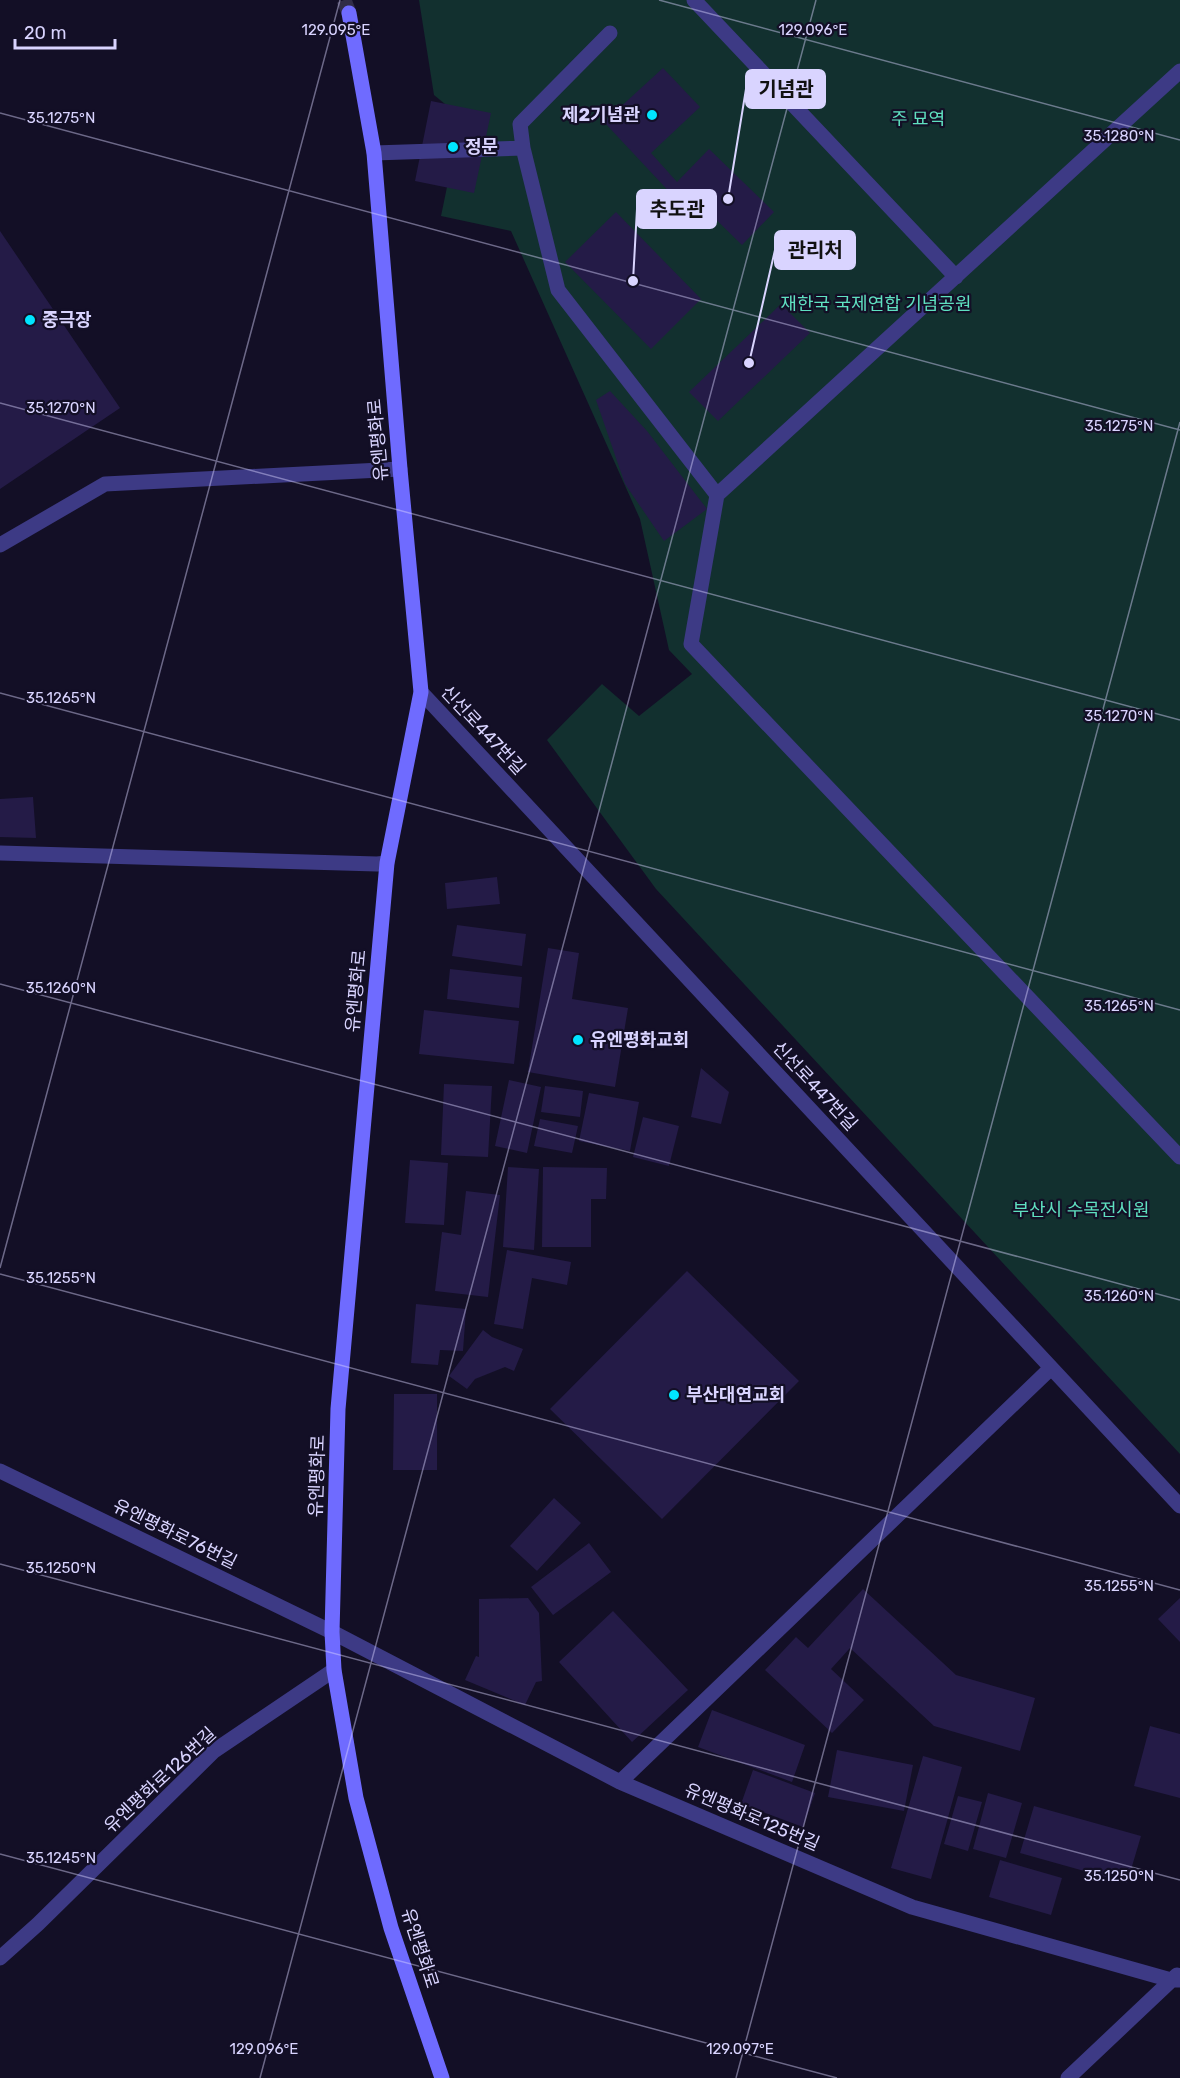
<svg xmlns="http://www.w3.org/2000/svg" width="1180" height="2078" font-family="Rubik,'Noto Sans KR',sans-serif">
<style>
.green{fill:#12302f}
.building{fill:#241b47}
.lines{fill:none;stroke-linecap:round;stroke-linejoin:round}
.secondary-tunnel{stroke:#312d47;stroke-width:15;stroke-dasharray:15 8;stroke-linecap:butt}
.service{stroke:#3d3a85;stroke-width:15}
.minor{stroke:#3d3a85;stroke-width:15}
.secondary{stroke:#6f6bff;stroke-width:15}
.ticks{fill:none;stroke:#d9d4ff;stroke-width:1.5;stroke-opacity:0.45}
.poi-dot{fill:#00e5ff;stroke:#130f26;stroke-width:2}
.labels{text-anchor:middle;dominant-baseline:central;stroke-width:4.5;stroke-linejoin:round;paint-order:stroke}
.poi-label{font-size:18px;font-weight:bold;fill:#d9d4ff;stroke:#130f26;text-anchor:start}
.park-label{font-size:18px;fill:#5fe0c0;stroke:#130f26}
.street-label{font-size:18px;fill:#d9d4ff;stroke:#130f26}
.ticks-label{font-size:15px;text-anchor:middle;fill:#d9d4ff;stroke:#130f26;stroke-width:4.5;stroke-linejoin:round;paint-order:stroke}
.leader{fill:none;stroke:#d9d4ff;stroke-width:2}
.callout-dot{fill:#d9d4ff;stroke:#130f26;stroke-width:2}
.callout{fill:#d9d4ff;stroke:#d9d4ff;stroke-width:2}
.callout-label{font-size:20px;text-anchor:middle;font-weight:bold;fill:#111}
</style>
<rect width="100%" height="100%" fill="#130f26"/>
<!-- green -->
<path class="green" d="M419,0H1180V1454L656,889L547,740L602,684L639,716L692,674L669,650L640,519L511,231L441,216L447,187L445,104L434,95Z"/>
<!-- building -->
<path class="building" d="M663,68L700,107L651,153L677,182L709,149L774,212L742,245L687,191L677,200L604,122Z
M431,101L491,113L474,193L415,181Z
M616,212L701,299L651,349L565,262Z
M0,231L120,408L0,489Z
M781,304L810,333L718,421L689,392Z
M610,391L647,431L707,509L664,541L625,484L596,400Z
M33,797L36,838L0,837V799Z
M497,877L500,904L447,909L445,883Z
M457,925L526,934L522,966L452,956Z
M548,948L579,953L572,999L628,1008L615,1087L528,1072Z
M450,969L522,977L519,1008L447,999Z
M424,1010L519,1021L514,1064L419,1054Z
M701,1068L729,1092L721,1124L691,1117Z
M509,1080L541,1087L527,1153L495,1146Z
M444,1084L492,1086L488,1157L441,1155Z
M545,1086L583,1091L580,1117L541,1112Z
M589,1093L639,1102L630,1151L579,1141Z
M643,1117L679,1126L669,1166L633,1157Z
M540,1119L578,1126L572,1153L534,1146Z
M410,1160L448,1163L444,1225L405,1223Z
M508,1167L539,1169L534,1250L503,1247Z
M543,1167L607,1168L606,1199H591V1247H542Z
M466,1191L500,1195L488,1297L435,1291L442,1232L461,1235Z
M507,1250L571,1262L567,1285L532,1278L523,1329L494,1324Z
M687,1271L799,1381L662,1519L550,1409Z
M416,1304L466,1309L463,1351L440,1350L438,1365L411,1363Z
M483,1330L492,1337L523,1349L514,1371L505,1367L475,1379L467,1389L449,1376Z
M394,1394H437V1470H393Z
M554,1498L581,1523L537,1571L510,1546Z
M589,1543L611,1572L553,1615L531,1587Z
M863,1589L956,1675L1035,1698L1020,1751L934,1726L850,1648L831,1669L864,1700L832,1733L765,1670L796,1637L808,1648Z
M528,1598L539,1613L542,1681L536,1682L525,1705L465,1680L476,1656L479,1657V1599Z
M1180,1598V1642L1158,1619Z
M613,1611L688,1690L632,1742L559,1662Z
M712,1710L805,1745L792,1782L698,1747Z
M1150,1726L1180,1734V1798L1134,1786Z
M837,1750L913,1765L904,1811L828,1797Z
M923,1756L962,1767L931,1879L891,1868Z
M753,1770L815,1793L803,1827L741,1804Z
M988,1793L1022,1803L1006,1858L973,1849Z
M958,1796L982,1802L968,1851L944,1844Z
M1034,1806L1141,1836L1127,1883L1020,1853Z
M1000,1860L1062,1878L1051,1915L989,1897Z"/>
<g class="lines">
<!-- secondary-tunnel -->
<path class="secondary-tunnel" d="M344,0L349,13"/>
<!-- service -->
<path class="service" d="M694,0L956,277
M610,33L520,124L523,148L558,290L717,495L1180,71
M374,153L523,148
M717,495L691,644L1180,1157
M0,545L105,484L400,469"/>
<!-- minor -->
<path class="minor" d="M421,692L1180,1506
M0,853L377,864L387,863
M0,1471L332,1632L620,1782L912,1907L1171,1980H1180
M620,1782L1051,1368
M0,1958L38,1924L214,1751L334,1670
M1068,2078L1177,1975"/>
<!-- secondary -->
<path class="secondary" d="M349,13L374,153L400,469L421,692L387,863L338,1409L332,1632L334,1670L356,1798L391,1928L442,2078"/>
</g>
<!-- ticks -->
<path class="ticks" d="M659,0L1180,140M0,113L1180,430M0,403L1180,720M0,693L1180,1010M0,984L1180,1300M0,1268L340,0M0,1274L1180,1590M0,1564L1180,1880M0,1854L837,2078M260,2078L816,0M736,2078L1180,422"/>
<!-- markers -->
<g class="poi-dot">
<circle cx="652" cy="115" r="6"/>
<circle cx="453" cy="147" r="6"/>
<circle cx="30" cy="320" r="6"/>
<circle cx="578" cy="1040" r="6"/>
<circle cx="674" cy="1395" r="6"/>
</g>
<g class="labels">
<!-- poi labels -->
<g class="poi-label">
<text x="640" y="115" text-anchor="end">제2기념관</text>
<text x="465" y="147">정문</text>
<text x="42" y="320">중극장</text>
<text x="590" y="1040">유엔평화교회</text>
<text x="686" y="1395">부산대연교회</text>
</g>
<!-- park labels -->
<g class="park-label">
<text x="918" y="119">주 묘역</text>
<text x="876" y="304">재한국 국제연합 기념공원</text>
<text x="1081" y="1210">부산시 수목전시원</text>
</g>
<!-- street labels -->
<g class="street-label">
<text transform="translate(378 440) rotate(-95)">유엔평화로</text>
<text transform="translate(483 730) rotate(47)">신선로447번길</text>
<text transform="translate(356 991) rotate(-85)">유엔평화로</text>
<text transform="translate(815 1086) rotate(47)">신선로447번길</text>
<text transform="translate(317 1476) rotate(-88)">유엔평화로</text>
<text transform="translate(175 1534) rotate(26)">유엔평화로76번길</text>
<text transform="translate(160 1780) rotate(-43)">유엔평화로126번길</text>
<text transform="translate(752 1817) rotate(23)">유엔평화로125번길</text>
<text transform="translate(420 1948) rotate(72)">유엔평화로</text>
</g>
</g>
<g class="ticks-label">
<text x="336" y="35">129.095°E</text>
<text x="813" y="35">129.096°E</text>
<text x="61" y="123">35.1275°N</text>
<text x="1119" y="141">35.1280°N</text>
<text x="61" y="413">35.1270°N</text>
<text x="1119" y="431">35.1275°N</text>
<text x="61" y="703">35.1265°N</text>
<text x="1119" y="721">35.1270°N</text>
<text x="61" y="993">35.1260°N</text>
<text x="1119" y="1011">35.1265°N</text>
<text x="61" y="1283">35.1255°N</text>
<text x="1119" y="1301">35.1260°N</text>
<text x="61" y="1573">35.1250°N</text>
<text x="1119" y="1591">35.1255°N</text>
<text x="61" y="1863">35.1245°N</text>
<text x="1119" y="1881">35.1250°N</text>
<text x="264" y="2054">129.096°E</text>
<text x="740" y="2054">129.097°E</text>
</g>
<!-- callouts -->
<path class="leader" d="M728 199L746 89M633 281L637 209M749 363L775 250"/>
<g class="callout-dot">
<circle cx="728" cy="199" r="6"/>
<circle cx="633" cy="281" r="6"/>
<circle cx="749" cy="363" r="6"/>
</g>
<g class="callout">
<rect x="746" y="70" width="79" height="38" rx="6"/>
<rect x="637" y="190" width="79" height="38" rx="6"/>
<rect x="775" y="231" width="80" height="38" rx="6"/>
</g>
<g class="callout-label">
<text x="786" y="96">기념관</text>
<text x="677" y="216">추도관</text>
<text x="815" y="257">관리처</text>
</g>
<!-- scale -->
<path d="M15 39v9h100v-9" fill="none" stroke="#d9d4ff" stroke-width="3"/>
<text x="24" y="39" font-size="18" fill="#d9d4ff" stroke="#130f26" stroke-width="4.5" paint-order="stroke">20 m</text>
</svg>
